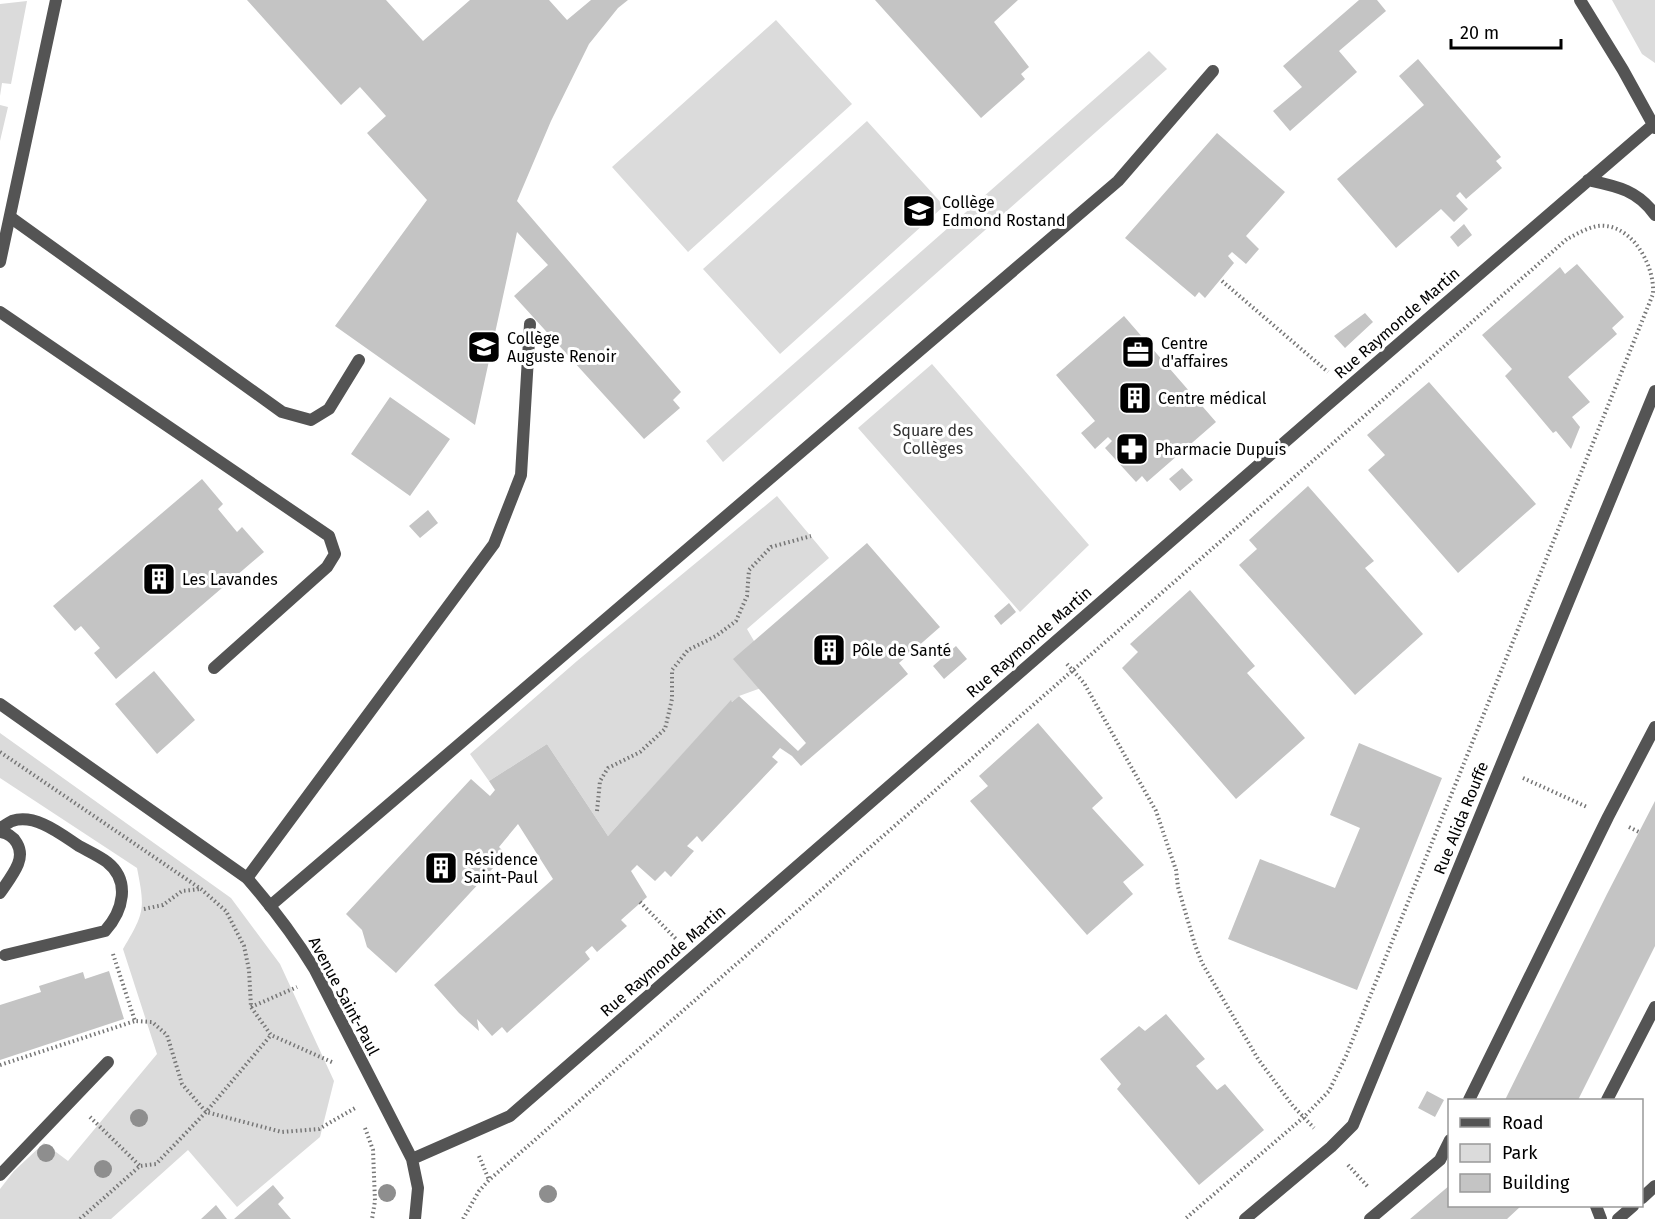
<svg xmlns="http://www.w3.org/2000/svg" width="1655" height="1219" font-family="'Fira Sans',sans-serif">
<style>
.green{fill:#dbdbdb}
.building{fill:#c4c4c4}
.lines{fill:none;stroke-linecap:round;stroke-linejoin:round}
.path{stroke:#767676;stroke-width:4;stroke-dasharray:1.5 3;stroke-linecap:butt}
.lane{stroke:#545454;stroke-width:12}
.street{stroke:#545454;stroke-width:12}
.tree{fill:#8e8e8e}
.labels{text-anchor:middle;dominant-baseline:central;stroke-width:6;stroke-linejoin:round;paint-order:stroke}
.poi-label{font-size:16px;fill:#000;stroke:#fff;text-anchor:start}
.street-label{font-size:16px;fill:#000;stroke:#fff}
.park-label{font-size:16px;fill:#323232;stroke:#fff}
</style>
<rect width="100%" height="100%" fill="#fff"/>
<!-- green -->
<path class="green" d="M1612,0H1655V63L1642,54Z
M27,1L11,84L2,83L0,96V4Z
M776,20L852,104L688,252L612,167Z
M1149,51L1167,69L723,462L706,441Z
M0,105L8,107L0,141Z
M867,121L944,206L780,354L703,269Z
M932,364L1089,545L1020,612L858,428Z
M777,496L829,558L747,629L754,641L761,688L739,696L732,702L731,701L608,836L547,744L489,781L470,754L577,661Z
M0,733L231,898L280,964L334,1081L320,1137L237,1207L188,1150L111,1219H0V1189L14,1171L44,1143L68,1161L157,1054L123,949C145,912 145,909 137,868L0,778Z"/>
<!-- building -->
<path class="building" d="M247,0H386L423,41L470,0H549L567,20L591,0H628L618,8L589,44L551,121L517,201L681,392L673,400L680,408L644,439L514,296L548,265L517,232L475,425L335,326L427,200L367,133L386,116L360,87L341,105Z
M875,0H1018L994,22L1029,67L1021,74L1025,79L981,118Z
M1359,0H1377L1386,11L1339,51L1357,72L1290,131L1273,111L1302,87L1283,66Z
M1418,59L1501,157L1496,161L1502,168L1466,199L1460,192L1456,196L1468,209L1454,222L1441,209L1396,248L1337,179L1424,105L1399,76Z
M1217,133L1285,192L1246,236L1259,249L1246,264L1232,252L1228,256L1234,263L1205,298L1199,292L1195,297L1125,238Z
M1464,224L1472,235L1458,247L1450,237Z
M1577,264L1624,317L1612,328L1617,334L1568,377L1590,402L1572,417L1580,427L1571,449L1556,431L1553,433L1505,376L1512,369L1482,335L1560,267L1565,274Z
M1365,313L1373,322L1345,348L1334,336Z
M1124,316L1216,422L1147,482L1142,476L1136,482L1105,448L1112,441L1108,437L1095,449L1081,433L1095,421L1056,375Z
M1429,382L1536,504L1458,573L1368,470L1385,455L1367,435Z
M390,397L450,439L410,496L351,454Z
M1182,468L1193,480L1180,491L1169,479Z
M202,479L223,504L218,509L237,532L242,527L264,552L116,679L94,653L100,648L81,626L75,631L53,606Z
M1308,486L1374,561L1365,568L1423,634L1355,695L1239,565L1257,549L1249,540Z
M428,510L438,523L420,538L409,526Z
M867,543L940,627L899,663L908,674L801,766L792,756L780,748L772,757L778,762L702,842L697,836L687,846L694,851L671,877L665,871L655,881L637,865L631,871L647,897L621,920L627,926L597,952L592,946L585,952L590,959L507,1033L502,1027L492,1036L477,1019L479,1031L459,1013L434,985L553,879L518,824L499,847L506,854L396,973L367,947L362,930L346,914L471,779L490,796L495,790L489,781L547,744L608,836L731,700L732,702L739,696L798,751L806,743L733,659Z
M1190,590L1255,666L1247,673L1305,738L1236,799L1122,668L1138,652L1130,644Z
M1009,603L1016,612L1001,625L994,616Z
M956,646L967,659L944,679L933,666Z
M154,671L195,720L157,754L115,704Z
M1038,723L1103,798L1092,808L1144,865L1123,882L1133,894L1087,935L970,801L988,786L979,776Z
M1359,743L1442,778L1357,990L1228,939L1260,859L1335,888L1360,828L1330,815Z
M1655,801V946L1578,1100H1505L1607,894Z
M109,971L124,1019L0,1060V1005L41,992L39,986L83,972L85,979Z
M1166,1014L1205,1059L1196,1066L1217,1090L1225,1084L1264,1130L1199,1185L1117,1089L1121,1084L1100,1059L1139,1026L1145,1031Z
M1427,1091L1444,1100L1435,1117L1418,1108Z
M273,1185L284,1198L278,1204L291,1219H234Z
M1450,1185V1206H1521L1507,1219H1410Z
M216,1205L227,1219H201Z"/>
<g class="lines">
<!-- path -->
<path class="path" d="M1222,281L1328,372
M1067,664L1084,683L1156,811L1176,870L1178,887L1195,945L1202,963L1258,1059L1293,1106L1314,1128
M0,752L201,889L226,911L244,946L249,970L251,1007L271,1035L334,1063
M1523,778L1587,807
M597,811L600,781L608,768L640,752L665,729L672,699V670L688,650L716,636L736,621L747,596L749,570L771,547L811,536
M1629,827L1639,832
M640,902L676,939
M144,909L163,905L182,891L201,889
M113,954L135,1021L152,1022L167,1035L182,1084L206,1112L282,1132L319,1129L357,1107
M251,1007L297,987
M0,1065L135,1021
M90,1117L140,1166
M365,1128L373,1150L375,1201L372,1219
M479,1156L489,1180
M1348,1165L1369,1188
M80,1219L140,1166L156,1164L206,1112L271,1035
M463,1219L479,1191L489,1180L1567,239C1579,233 1593,224 1606,226C1635,229 1655,268 1653,294L1346,1056L1329,1091L1304,1117L1185,1219"/>
<!-- lane -->
<path class="lane" d="M10,217L282,412L311,420L329,409L359,360
M0,312L329,536L335,554L327,567L214,668
M0,828C4,826 8,823 12,821C35,813 61,834 79,846C88,851 99,856 107,862C131,881 123,911 105,931L5,955
M0,832C15,834 24,849 18,864C14,874 6,884 0,893
M247,878L494,544L521,475L530,324
M270,906L1118,181L1213,71
M1469,1100L1608,817L1655,727
M1607,1100L1655,1007
M0,1175L108,1062
M1596,1206L1601,1219
M1370,1219L1440,1160L1450,1140"/>
<!-- street -->
<path class="street" d="M1580,0L1623,70L1655,128
M1588,180C1616,186 1638,190 1655,215
M0,262L56,0
M0,704L247,878C272,907 295,937 315,970L412,1159L418,1188L415,1219
M412,1159L510,1116L1324,408L1655,123
M1642,1198L1655,1186
M1245,1219L1331,1147L1353,1125L1655,391
M1618,1219L1633,1206"/>
</g>
<!-- trees -->
<g class="tree">
<circle cx="139" cy="1118" r="9"/>
<circle cx="46" cy="1153" r="9"/>
<circle cx="103" cy="1169" r="9"/>
<circle cx="387" cy="1193" r="9"/>
<circle cx="548" cy="1194" r="9"/>
</g>
<!-- icons -->
<defs>
<g id="school-square" transform="scale(1.725)"><rect x="-9" y="-9" width="18" height="18" rx="4" fill="#000" stroke="#fff"/><path d="M0-5L7-2L0 1L-7-2ZM-4 1L0 2.5L4 1V4Q0 6-4 4Z" fill="#fff"/></g>
<g id="office-square" transform="scale(1.725)"><rect x="-9" y="-9" width="18" height="18" rx="4" fill="#000" stroke="#fff"/><path d="M-6-3h4V-5.5h4V-3h4V5H-6ZM-1-4.5V-3h2v-1.5ZM-6 0V1H6V0Z" fill="#fff"/></g>
<g id="building-square" transform="scale(1.725)"><rect x="-9" y="-9" width="18" height="18" rx="4" fill="#000" stroke="#fff"/><path d="M-4-6H4V6H1V3H-1V6H-4ZM-2.5-4.3h1.7v1.8h-1.7ZM.8-4.3h1.7v1.8H.8ZM-2.5-1h1.7V.8h-1.7ZM.8-1h1.7V.8H.8Z" fill="#fff"/></g>
<g id="pharmacy-square" transform="scale(1.725)"><rect x="-9" y="-9" width="18" height="18" rx="4" fill="#000" stroke="#fff"/><path d="M-2-6h4v4h4v4h-4v4h-4v-4h-4v-4h4Z" fill="#fff"/></g>
</defs>
<g fill-rule="evenodd">
<use href="#school-square" x="919" y="211"/>
<use href="#school-square" x="484" y="347"/>
<use href="#office-square" x="1138" y="352"/>
<use href="#building-square" x="1135" y="398"/>
<use href="#pharmacy-square" x="1132" y="449"/>
<use href="#building-square" x="159" y="579"/>
<use href="#building-square" x="829" y="650"/>
<use href="#building-square" x="441" y="868"/>
</g>
<g class="labels">
<!-- poi labels -->
<g class="poi-label">
<text x="942" y="202">Collège<tspan x="942" dy="18">Edmond Rostand</tspan></text>
<text x="507" y="338">Collège<tspan x="507" dy="18">Auguste Renoir</tspan></text>
<text x="1161" y="343">Centre<tspan x="1161" dy="18">d'affaires</tspan></text>
<text x="1158" y="398">Centre médical</text>
<text x="1155" y="449">Pharmacie Dupuis</text>
<text x="182" y="579">Les Lavandes</text>
<text x="852" y="650">Pôle de Santé</text>
<text x="464" y="859">Résidence<tspan x="464" dy="18">Saint-Paul</tspan></text>
</g>
<!-- street labels -->
<g class="street-label">
<text transform="translate(1397 323) rotate(-41)">Rue Raymonde Martin</text>
<text transform="translate(1029 642) rotate(-41)">Rue Raymonde Martin</text>
<text transform="translate(1461 818) rotate(-68)">Rue Alida Rouffe</text>
<text transform="translate(663 961) rotate(-41)">Rue Raymonde Martin</text>
<text transform="translate(344 996) rotate(62)">Avenue Saint-Paul</text>
</g>
<!-- park labels -->
<g class="park-label">
<text x="933" y="430">Square des<tspan x="933" dy="18">Collèges</tspan></text>
</g>
</g>
<!-- legend -->
<rect x="1448" y="1099" width="195" height="108" fill="#ffffff" stroke="#999999" stroke-width="1.5"/>
<rect x="1460" y="1118" width="30" height="9" fill="#545454" stroke="#999999" stroke-width="1.5"/>
<text x="1502" y="1129" font-size="18" fill="#000000">Road</text>
<rect x="1460" y="1144" width="30" height="18" fill="#dbdbdb" stroke="#999999" stroke-width="1.5"/>
<text x="1502" y="1159" font-size="18" fill="#000000">Park</text>
<rect x="1460" y="1174" width="30" height="18" fill="#c4c4c4" stroke="#999999" stroke-width="1.5"/>
<text x="1502" y="1189" font-size="18" fill="#000000">Building</text>
<!-- scale -->
<path d="M1451 39v9h110v-9" fill="none" stroke="#000000" stroke-width="3"/>
<text x="1460" y="39" font-size="18" fill="#000000" stroke="#ffffff" stroke-width="4.5" paint-order="stroke">20 m</text>
</svg>
